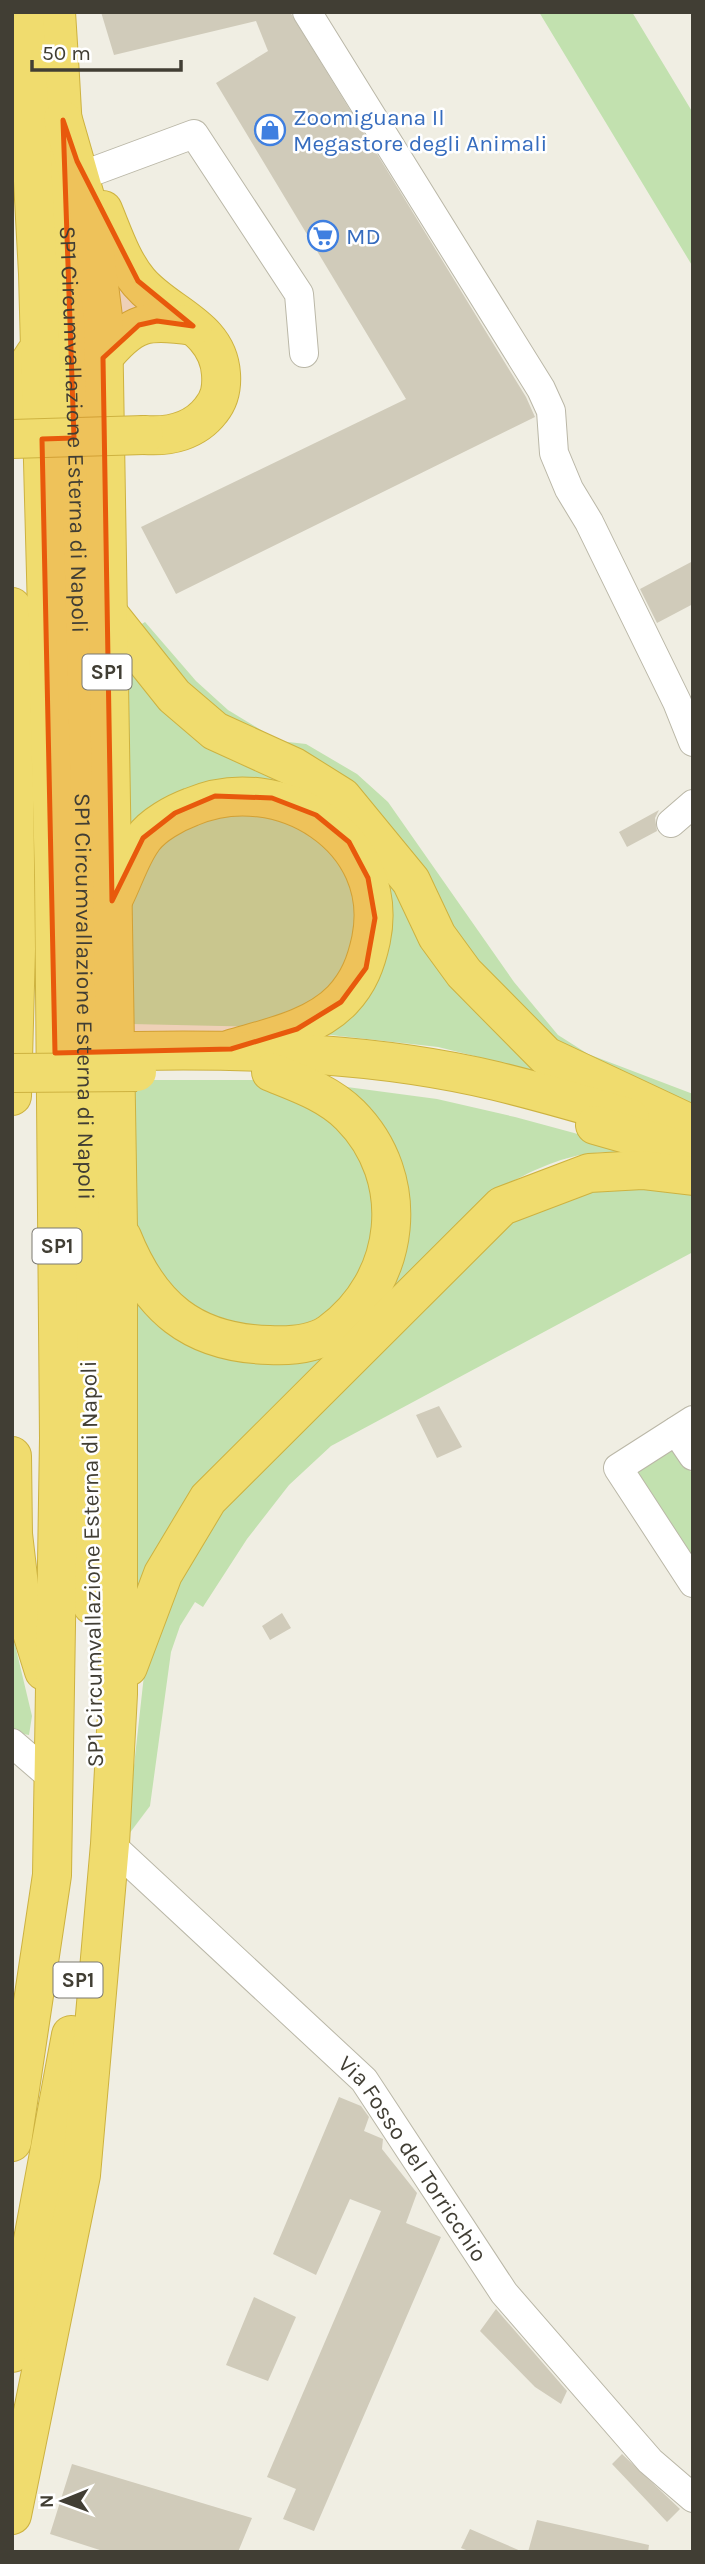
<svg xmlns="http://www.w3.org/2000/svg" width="705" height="2564" font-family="Karla,sans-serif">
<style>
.green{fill:#c2e1af}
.building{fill:#d0cbba}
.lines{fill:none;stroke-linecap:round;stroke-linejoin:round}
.minor-casing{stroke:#bab7a7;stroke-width:30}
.highway-casing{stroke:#cdb240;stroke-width:40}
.minor{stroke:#fff;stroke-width:28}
.highway{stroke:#f0dc6e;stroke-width:38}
.highway-bridge-casing{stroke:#cdb240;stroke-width:40;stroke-linecap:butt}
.highway-bridge{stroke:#f0dc6e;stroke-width:38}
.marked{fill:#e8590c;fill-opacity:0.2;stroke:#e8590c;stroke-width:5;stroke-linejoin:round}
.labels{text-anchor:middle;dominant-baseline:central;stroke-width:5;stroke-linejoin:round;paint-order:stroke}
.shield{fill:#fff;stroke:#7a7871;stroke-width:2}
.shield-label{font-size:21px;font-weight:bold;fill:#413e34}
.shop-label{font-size:23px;fill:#366cbe;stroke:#fff;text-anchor:start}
.street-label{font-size:23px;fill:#413e34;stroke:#fff}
</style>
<rect width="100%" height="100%" fill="#f0eee3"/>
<!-- green -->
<path class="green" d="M539,12H632L693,113V267Z
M145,622L196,681L228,710L279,741L306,744L357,774L388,802L514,982L558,1035L588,1054L693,1094V1110L611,1082L503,1005L393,849L202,708L135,628Z
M117,655L323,797L540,1072L438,1047L313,1033L380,900L259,779C190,774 169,795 123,840Z
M282,804L354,875L355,947L328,993L265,1027L131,1024L129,886L174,823Z
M130,1080H279L328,1102L382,1192L361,1278L323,1315L307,1323L255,1334L181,1311L133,1246Z
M347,1087L437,1099L515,1117L648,1153C630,1153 611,1151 594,1153C561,1156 526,1173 498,1190L134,1607L131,1297C178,1350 197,1350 264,1358L392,1264L344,1090Z
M693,1185V1252L331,1446L289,1485L247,1539L203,1607L195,1602L180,1626L171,1652L150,1806L126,1838L146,1657L186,1544L331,1384L546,1192Z
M671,1441L693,1475V1572L626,1470Z
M12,1632L32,1716L29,1735L12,1732Z"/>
<!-- building -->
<path class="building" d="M101,12H290L526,397L535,417L176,594L141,527L406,399L216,83L268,51L256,21L114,55Z
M693,561V604L657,623L640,589Z
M659,810L655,818L657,831L627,847L619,832Z
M439,1406L462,1447L437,1458L416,1415Z
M282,1613L291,1628L270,1640L262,1626Z
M339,2097L361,2106L369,2117L364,2131L383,2139L382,2149L417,2193L406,2223L441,2237L314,2531L283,2519L296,2489L267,2477L381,2211L350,2199L316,2275L273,2254Z
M254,2297L296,2317L268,2381L226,2365Z
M496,2309L567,2391L561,2404L535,2387L480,2331Z
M622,2454L680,2509L667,2522L612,2464Z
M72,2464L252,2518L238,2552H106L50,2534Z
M537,2520L649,2545L648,2552H528Z
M470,2529L523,2552H471L461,2548Z"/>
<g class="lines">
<!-- minor casing -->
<g class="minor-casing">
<g id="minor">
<path d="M307,12L541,389L551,411L554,453L569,489L589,522L677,702L693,742"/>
<path d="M86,174L194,134L299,294L304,353"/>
<path d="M671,823L693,804"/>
<path d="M693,1420L618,1468L693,1583"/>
<path d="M676,1431L693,1456"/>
<path d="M12,1743L55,1780"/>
<path id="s1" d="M110,1844L364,2080L504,2293L650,2461L693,2498"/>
</g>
</g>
<!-- highway casing -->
<g class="highway-casing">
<g id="highway">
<path id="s2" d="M56,12C91,542 81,1075 92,1605"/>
<path d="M103,210C113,234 122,262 139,282C167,315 218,326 221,374C222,388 220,399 211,410C195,431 170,437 144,435"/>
<path d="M103,358C133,321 147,319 193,326"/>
<path d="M12,414L17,382L35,354"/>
<path d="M12,607L16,949L12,1096"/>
<path d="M107,612L174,696L215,731L294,767L342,797L411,881L437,936L464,973L546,1056L693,1125"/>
<path d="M115,896C124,878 131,855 143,839C153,825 175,813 191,807C279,769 392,838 371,940C366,963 359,982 342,1000C314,1029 268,1038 231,1049"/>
<path d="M135,1051C255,1049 379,1053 496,1081C541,1092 586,1105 630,1118"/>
<path d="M595,1125L693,1153"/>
<path d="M122,1237C150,1307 192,1343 269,1345C289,1346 313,1345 330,1333C402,1281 413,1178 350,1115C328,1093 298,1083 271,1072"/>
<path d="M12,1456L13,1534L20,1594L44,1671"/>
<path d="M128,1667L163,1574L208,1499L502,1206L589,1173L642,1170L693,1176"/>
<path d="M12,2142L52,1875L59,1438L54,875L38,274L24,12"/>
<path d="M12,2353L71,2035"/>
<path d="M12,2515L81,2175L110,1844L118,1694V1229L103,317L90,214L63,120"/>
</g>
</g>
<!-- minor -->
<use href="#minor" class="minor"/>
<!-- highway -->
<use href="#highway" class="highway"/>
<!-- highway-bridge casing -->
<g class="highway-bridge-casing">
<path id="highway-bridge" d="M12,439L144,435
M12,1073L137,1072"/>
</g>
<!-- highway-bridge -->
<use href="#highway-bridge" class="highway-bridge"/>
</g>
<!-- marked area -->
<path class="marked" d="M63,120L77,161L138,281L193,326L157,321L139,325L103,358L112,901L143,838L175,813L215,796L272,798L316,815L349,842L368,878L375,918L366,968L341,1002L297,1029L231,1049L55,1053L42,439L74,438Z"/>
<!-- icons -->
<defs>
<g id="shop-ring" transform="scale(1.575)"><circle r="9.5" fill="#fff" stroke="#3f7fe0" stroke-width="1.5"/><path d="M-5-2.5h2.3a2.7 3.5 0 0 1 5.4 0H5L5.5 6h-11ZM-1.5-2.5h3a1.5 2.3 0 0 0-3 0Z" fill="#3f7fe0"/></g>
<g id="supermarket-ring" transform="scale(1.575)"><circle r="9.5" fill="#fff" stroke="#3f7fe0" stroke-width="1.5"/><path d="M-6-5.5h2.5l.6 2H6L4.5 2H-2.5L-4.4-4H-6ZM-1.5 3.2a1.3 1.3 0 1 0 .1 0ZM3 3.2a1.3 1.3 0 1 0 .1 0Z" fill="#3f7fe0"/></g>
</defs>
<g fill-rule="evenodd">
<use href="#shop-ring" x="270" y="130"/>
<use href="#supermarket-ring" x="323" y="236"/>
</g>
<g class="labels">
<!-- shield labels -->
<g class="shield">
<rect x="82.5" y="654.5" width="49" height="35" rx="5"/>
<rect x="32.5" y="1228.5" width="49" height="35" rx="5"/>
<rect x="53.5" y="1962.5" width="49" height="35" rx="5"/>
</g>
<g class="shield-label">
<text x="107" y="672">SP1</text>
<text x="57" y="1246">SP1</text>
<text x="78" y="1980">SP1</text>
</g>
<!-- shop labels -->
<g class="shop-label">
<text x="293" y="117">Zoomiguana Il<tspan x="293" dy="26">Megastore degli Animali</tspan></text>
<text x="346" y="236">MD</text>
</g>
<!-- street labels -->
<g class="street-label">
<text stroke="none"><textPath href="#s2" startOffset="418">SP1 Circumvallazione Esterna di Napoli</textPath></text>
<text stroke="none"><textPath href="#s2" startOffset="985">SP1 Circumvallazione Esterna di Napoli</textPath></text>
<text transform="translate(92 1564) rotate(-91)">SP1 Circumvallazione Esterna di Napoli</text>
<text stroke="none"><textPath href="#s1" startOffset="439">Via Fosso del Torricchio</textPath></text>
</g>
</g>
<!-- border -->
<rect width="705" height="2564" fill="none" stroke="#413e34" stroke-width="28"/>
<!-- north arrow -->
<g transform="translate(63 2501) rotate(269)" stroke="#ffffff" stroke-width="5" paint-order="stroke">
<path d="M0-5L12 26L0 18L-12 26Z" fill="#413e34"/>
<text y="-10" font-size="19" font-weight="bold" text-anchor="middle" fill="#413e34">N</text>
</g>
<!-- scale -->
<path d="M32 60v10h149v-10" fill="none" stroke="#413e34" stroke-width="3.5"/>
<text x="42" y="60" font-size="21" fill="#413e34" stroke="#ffffff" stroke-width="5" paint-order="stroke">50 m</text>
</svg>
